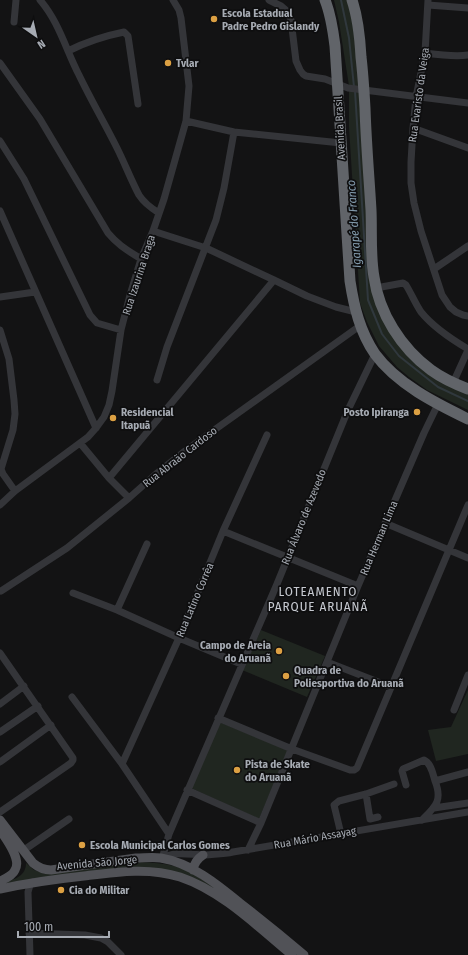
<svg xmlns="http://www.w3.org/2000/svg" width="468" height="955" font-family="'Fira Sans Condensed',sans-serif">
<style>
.green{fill:#202620}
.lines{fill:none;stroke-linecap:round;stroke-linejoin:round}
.stream{stroke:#30383d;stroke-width:2}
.minor{stroke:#343539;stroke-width:7}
.major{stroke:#515257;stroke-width:9}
.highway{stroke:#616469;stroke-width:11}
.poi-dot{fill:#dca043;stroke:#0e0e0f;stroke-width:1.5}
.labels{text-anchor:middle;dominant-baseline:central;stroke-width:3.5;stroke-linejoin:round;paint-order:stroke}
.poi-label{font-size:11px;font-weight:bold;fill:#a6abb3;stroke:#0e0e0f;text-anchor:start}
.street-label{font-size:11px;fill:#a6abb3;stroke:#0e0e0f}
.water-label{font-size:12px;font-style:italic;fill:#8199aa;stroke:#0e0e0f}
.quarter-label{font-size:13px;letter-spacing:1px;fill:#c6c9d0;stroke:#0e0e0f}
</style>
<rect width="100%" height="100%" fill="#131314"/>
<!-- green -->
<path class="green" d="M334,0H350L353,6L372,270L401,346L468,393V410L427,390L409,377L397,367L379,346L367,322L360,303L349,127V86L339,22Z
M261,630L325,656L307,697L242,670Z
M468,690V754L436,761L428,730L451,727Z
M219,722L288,750L259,819L191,788Z
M126,862C147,862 169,862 188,871C199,877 210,885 220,891L163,869L126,867L0,885C12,879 26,878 26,863L34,870L46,874Z"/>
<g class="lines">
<!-- stream -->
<path class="stream" d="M341,0L349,38L354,87
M355,91L368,300L382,334L399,356L438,387L468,401"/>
<!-- minor -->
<path class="minor" d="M40,0C59,22 66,50 79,75C91,100 105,124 117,148C125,164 131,180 139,195C144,203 151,208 159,213
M269,0L281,6L288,12L291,20L296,61L300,70L303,74L306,76L325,79L348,88L468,103
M428,0L425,53L416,97L413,128L411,162V183L414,203L421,231L442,295L450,307L456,312L463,315L468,316
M428,5L468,8
M14,22L16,0
M68,51C86,42 104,36 124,32L128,36L138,104
M425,53C440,55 454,57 468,55
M0,63L40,119L108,233C119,246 127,250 141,259
M186,121L234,132L341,143
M413,128L468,148
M0,141L24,179L90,315L97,323L121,330
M0,211L96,428
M153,231L206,248L274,280L307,296L336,307L356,312
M434,269L468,246
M376,288L403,283L406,285C411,293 415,303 421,312C434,328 451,339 468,349
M0,297L35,292
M0,330L9,359L14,400L15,414L13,430L1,469L3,474L15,491
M157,380L167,347L216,220L224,188L234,132
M453,383L468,350
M80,443L109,478L129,498
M109,478L274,280
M0,505L15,491L88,437L96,428L104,417L109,405L112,391L121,330L130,295L141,259L153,231L164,199L186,121L189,86L181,18L179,10L173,0
M385,523L468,558
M223,531L358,586
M1,591L67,548L129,498L156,474L185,451L361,325
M73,593L117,610L179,638L241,664
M117,610L147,544
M0,653L73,758V760L71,763L0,812
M327,662L391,687
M72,697L122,764L169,834
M0,704L24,686
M454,710L468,675
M218,718L292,749L350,770H354L357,768L468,505
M0,732L38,706
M0,762L51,725
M122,764L179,638L223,531L267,435
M406,785L402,771L403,769L424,760C431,763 433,774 435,781
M187,790L261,823
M366,794L370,819L378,817
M434,808L468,803
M422,820C435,807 443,801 435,781L468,772
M341,834L334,805L339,801L366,794L394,784
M24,850L69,819
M248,850L261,823L358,586L424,433L438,404
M162,859L169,834L175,820L277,584L348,410L375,354
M162,859C174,850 190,855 205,855C214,854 224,854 233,852L468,812
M29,933L85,935L101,938L108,942L121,955
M30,955L28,892L30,885L33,882"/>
<!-- major -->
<path class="major" d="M0,820L33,863C39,868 44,870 51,870L136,858C144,858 153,857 161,858C191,863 217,884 240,903C262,920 283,937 304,955
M0,830C6,839 22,859 15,870C13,875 5,879 0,881
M193,870C194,863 197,859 203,855
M0,889C28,883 56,879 84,876C116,872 149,867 180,877C222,891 258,927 292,955"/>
<!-- highway -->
<path class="highway" d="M325,0C331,15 333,30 335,46L350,281C354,307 360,332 375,354C397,384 435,403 468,419
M352,0C358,18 360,38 361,57C363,74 364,91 365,108C366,142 369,176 371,210C372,232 370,255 374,277C379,313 401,348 431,370C442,378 455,384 468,389"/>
</g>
<!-- markers -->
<g class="poi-dot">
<circle cx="214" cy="19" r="4"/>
<circle cx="168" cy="63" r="4"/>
<circle cx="417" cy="412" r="4"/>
<circle cx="113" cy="418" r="4"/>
<circle cx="279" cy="651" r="4"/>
<circle cx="286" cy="676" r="4"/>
<circle cx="237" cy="770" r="4"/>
<circle cx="82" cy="845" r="4"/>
<circle cx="61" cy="890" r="4"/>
</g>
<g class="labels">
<!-- poi labels -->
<g class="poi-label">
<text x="222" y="13">Escola Estadual<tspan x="222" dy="13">Padre Pedro Gislandy</tspan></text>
<text x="176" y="63">Tvlar</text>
<text x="121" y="412">Residencial<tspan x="121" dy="13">Itapuã</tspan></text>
<text x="409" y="412" text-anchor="end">Posto Ipiranga</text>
<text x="271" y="645" text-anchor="end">Campo de Areia<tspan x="271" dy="13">do Aruanã</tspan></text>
<text x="294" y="670">Quadra de<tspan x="294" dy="13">Poliesportiva do Aruanã</tspan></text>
<text x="245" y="764">Pista de Skate<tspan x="245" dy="13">do Aruanã</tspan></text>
<text x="90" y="845">Escola Municipal Carlos Gomes</text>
<text x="69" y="890">Cia do Militar</text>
</g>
<!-- street labels -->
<g class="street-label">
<text transform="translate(419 95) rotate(-82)">Rua Evaristo da Veiga</text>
<text transform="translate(340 128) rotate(-93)">Avenida Brasil</text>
<text transform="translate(139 275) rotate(-72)">Rua Izaurina Braga</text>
<text transform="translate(180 457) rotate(-38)">Rua Abraão Cardoso</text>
<text transform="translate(304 517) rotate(-68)">Rua Álvaro de Azevedo</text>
<text transform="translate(379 538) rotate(-67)">Rua Herman Lima</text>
<text transform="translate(195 600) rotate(-67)">Rua Latino Corrêa</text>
<text transform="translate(315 838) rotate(-10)">Rua Mário Assayag</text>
<text transform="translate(97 863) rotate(-5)">Avenida São Jorge</text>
</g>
<!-- water labels -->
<g class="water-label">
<text transform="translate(354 224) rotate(-94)">Igarapé do Franco</text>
</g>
<!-- quarter labels -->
<g class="quarter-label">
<text x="318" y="591">LOTEAMENTO<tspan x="318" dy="15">PARQUE ARUANÃ</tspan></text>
</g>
</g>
<!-- north arrow -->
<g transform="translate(36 36) rotate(146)" stroke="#0e0e0f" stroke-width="3" paint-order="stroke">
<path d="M0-3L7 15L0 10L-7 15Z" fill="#a6abb3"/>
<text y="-6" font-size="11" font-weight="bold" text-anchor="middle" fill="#a6abb3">N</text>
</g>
<!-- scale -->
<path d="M18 931v6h91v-6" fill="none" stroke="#a6abb3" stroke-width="2"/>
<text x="24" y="931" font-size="12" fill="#a6abb3" stroke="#0e0e0f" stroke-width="3" paint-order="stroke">100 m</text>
</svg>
